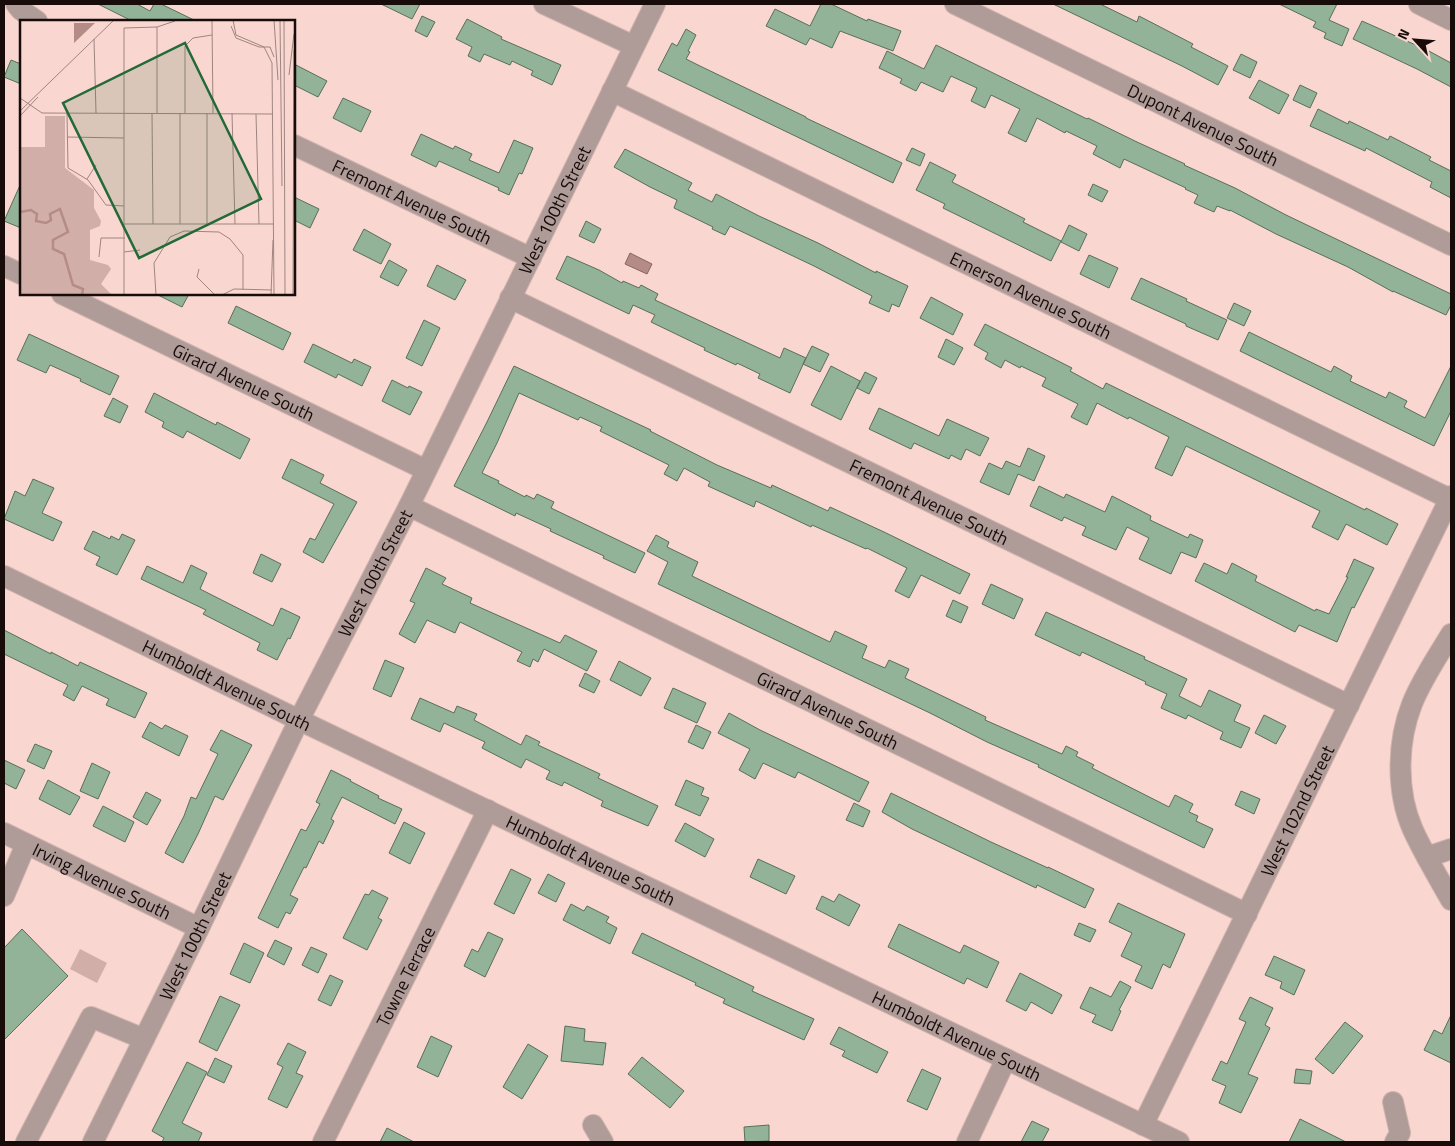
<svg xmlns="http://www.w3.org/2000/svg" width="1455" height="1146" font-family="'Titillium Web',sans-serif">
<style>
.green{fill:#d2aea8}
.water{fill:#b58c85;stroke:#866660}
.building{fill:#93b398;stroke:#586e5b}
.lines{fill:none;stroke-linecap:round;stroke-linejoin:round}
.minor-casing{stroke:#d0b2ac;stroke-width:22}
.minor{stroke:#af9c99;stroke-width:20}
.labels{text-anchor:middle;dominant-baseline:central;stroke-width:4;stroke-linejoin:round;paint-order:stroke}
.street-label{font-size:18px;fill:#170c0a;stroke:#f9d6d0}
.inset-river{fill:none;stroke:#b58c85;stroke-width:2.5}
.inset-road{fill:none;stroke:#9f8581;stroke-width:1}
.view{fill:#226a37;fill-opacity:0.15;stroke:#226a37;stroke-width:2.5}
.inset-edge{fill:none;stroke:#170c0a;stroke-width:2.5}
</style>
<rect width="100%" height="100%" fill="#f9d6d0"/>
<!-- green -->
<path class="green" d="M80,949L107,963L97,983L70,969Z"/>
<!-- water -->
<path class="water" d="M630,253L652,264L647,274L625,264Z"/>
<!-- building -->
<path class="building" d="M98,4H137L150,11L154,4H161L196,21H132Z
M381,4H420L412,19Z
M821,4H831L867,21L868,19L901,31L893,51L840,31L832,48L810,38L806,45L766,26L775,9L810,26Z
M1053,4H1100L1137,22L1139,16L1193,44L1191,47L1228,66L1218,85L1182,66Z
M1279,4H1337L1329,20L1349,29L1342,46L1324,38L1326,33L1313,27L1316,22Z
M422,16L435,22L427,37L415,31Z
M467,19L502,37L501,39L561,65L552,85L531,75L533,71L512,61L510,65L484,54L480,62L468,56L472,47L456,39Z
M1362,21L1427,50L1451,63V87L1417,69L1353,39Z
M686,29L696,35L688,51L690,52L686,59L700,66L806,117V118L902,163L893,183L658,70L672,43L677,46Z
M936,45L1087,119L1088,118L1137,142L1185,164L1184,165L1235,188L1286,215L1451,294V305L1446,315L1393,291V292L1348,267L1276,234L1230,210V211L1217,206L1214,212L1194,203L1198,195L1185,189L1186,188L1124,159L1120,168L1093,154L1097,146L1066,131L1065,133L1037,118L1026,142L1008,133L1020,109L991,95L985,108L971,101L977,88L951,76L943,92L921,82L916,91L900,83L902,79L879,68L887,51L924,69Z
M1241,54L1257,62L1250,78L1233,70Z
M11,60L21,64V84L4,77Z
M294,64L327,81L318,97L294,85Z
M1259,80L1289,95L1279,114L1249,98Z
M1300,85L1317,93L1310,108L1293,100Z
M343,98L371,111L361,132L333,118Z
M1318,109L1348,124L1349,121L1388,140L1390,136L1431,157L1429,160L1451,171V198L1430,187L1432,182L1366,148L1365,151L1310,126Z
M421,134L453,149L455,146L472,154L469,160L499,173L514,140L533,148L522,174L519,173L509,195L498,190L499,188L439,161L436,167L411,155Z
M912,148L925,154L920,166L906,160Z
M625,149L692,183L688,190L712,202L716,194L759,216L818,243L876,273V271L908,286L899,307L892,304L889,312L869,303L872,296L814,266L730,226L725,235L712,229L713,227L674,208L677,200L650,187L614,167Z
M930,162L956,175L952,182L1025,219L1023,222L1061,241L1051,261L943,208L945,204L916,190Z
M21,183V228L4,221Z
M1093,184L1108,191L1102,202L1088,195Z
M294,197L319,209L310,228L294,220Z
M586,221L601,229L594,243L579,236Z
M1069,225L1087,234L1079,251L1061,242Z
M364,229L391,244L381,264L353,250Z
M1089,255L1118,268L1109,288L1080,274Z
M567,256L599,270L622,283L623,281L639,288L641,285L658,294L655,300L780,358L784,348L806,358L790,393L758,378L760,374L737,363L736,365L704,350L705,348L651,322L655,315L633,305L629,314L556,279Z
M389,260L407,270L398,286L380,277Z
M437,265L466,280L455,300L427,286Z
M1141,278L1187,299L1186,301L1227,320L1218,340L1186,326V324L1131,299Z
M156,294H189L182,307Z
M931,297L963,314L953,335L920,318Z
M1234,303L1251,311L1244,326L1227,318Z
M236,306L291,333L283,350L228,323Z
M424,320L440,328L422,366L406,358Z
M985,324L1072,368L1070,371L1103,389L1106,383L1365,510L1366,508L1398,524L1387,545L1346,524L1338,540L1312,527L1320,511L1186,446L1172,476L1155,468L1169,437L1129,417L1128,419L1097,403L1087,425L1071,417L1078,404L1042,386L1046,378L1021,366L1020,368L1005,360L1001,368L985,359L988,353L974,345Z
M1249,332L1331,372L1334,366L1352,376L1350,381L1386,398L1389,392L1407,401L1404,407L1425,418L1451,366V411L1434,446L1240,351Z
M29,334L119,376L110,395L80,381L81,379L50,365L46,373L17,360Z
M946,339L963,348L954,365L938,357Z
M313,344L352,363L354,359L371,367L362,386L338,374L336,378L304,362Z
M812,346L829,354L820,372L803,364Z
M514,366L651,430L650,431L717,465L771,488L772,485L828,511L830,507L884,532L970,574L960,594L921,575L909,598L895,591L907,568L867,548L866,549L812,525L811,527L756,501L754,507L708,486L710,482L684,468L677,481L664,474L669,465L600,431L602,427L580,417L578,420L519,393L497,443L482,473L499,481L498,483L525,497L526,495L534,499L537,494L554,502L551,508L645,553L635,573L603,558L604,556L550,531L551,529L516,513L515,516L454,486L486,424Z
M831,366L860,381L841,420L811,405Z
M865,372L877,378L869,394L857,388Z
M392,380L408,388L409,386L422,392L410,415L382,401Z
M154,393L216,425L217,422L250,439L240,459L187,431L183,438L162,427L164,422L145,412Z
M113,398L128,406L120,423L104,416Z
M879,408L939,436L947,419L989,438L980,456L966,449L961,460L951,455L949,459L914,443L911,449L869,429Z
M1028,448L1045,456L1034,481L1018,474L1009,495L980,482L989,463L1002,469L1006,461L1020,467Z
M291,459L324,475L320,483L357,502L323,563L303,552L310,538L315,540L334,504L282,478Z
M33,479L54,488L42,513L62,522L53,541L4,519L15,491L25,496Z
M1039,486L1064,498L1066,494L1105,512L1112,496L1151,516L1150,520L1188,538L1190,534L1203,540L1196,558L1181,552L1171,574L1139,559L1149,538L1127,527L1116,550L1082,535L1086,527L1064,517L1062,521L1030,506Z
M93,531L110,539L111,536L119,540L122,534L135,540L117,575L96,565L100,557L84,549Z
M656,535L669,542L667,547L698,562L692,576L830,642L835,631L867,646L862,658L885,668L889,660L909,669L905,678L986,717L985,720L1062,754L1066,746L1078,752L1076,756L1094,765L1092,768L1169,807L1175,795L1193,804L1189,812L1198,816L1196,821L1213,829L1204,848L1038,767L1039,765L987,742L930,713L658,584L668,562L647,551Z
M261,554L281,564L272,582L253,573Z
M1354,559L1374,568L1354,608L1352,607L1337,642L1299,625L1295,632L1195,581L1204,563L1227,574L1232,563L1257,576L1255,581L1315,611L1316,609L1329,614L1348,577H1346Z
M191,565L207,573L200,589L273,626L281,608L300,617L290,639L288,638L277,660L257,650L260,643L203,614L206,610L141,579L147,566L183,583Z
M426,568L446,578L442,584L472,598L470,603L560,643L565,635L597,651L587,671L544,649L538,662L533,659L530,667L517,661L522,652L460,622L455,633L427,620L415,643L399,634L415,603L410,601Z
M991,584L1023,599L1014,619L982,604Z
M953,600L968,607L961,623L946,616Z
M1046,612L1145,657L1144,659L1187,679L1179,696L1201,707L1209,690L1241,705L1234,721L1250,728L1241,748L1220,739L1223,732L1188,715L1186,719L1161,708L1167,694L1145,684L1146,682L1082,652L1080,656L1035,635Z
M4,630L51,654V652L78,666L80,662L147,693L135,718L106,705L109,699L82,686L74,701L63,695L68,685L4,654Z
M385,660L404,668L391,697L373,689Z
M619,661L651,678L641,696L610,680Z
M585,673L600,681L594,693L579,686Z
M673,688L706,703L697,723L664,708Z
M420,698L454,713L457,706L477,714L474,720L521,745L526,735L540,742L538,745L600,774L598,778L658,806L648,826L601,806L603,801L564,782L562,786L546,779L550,771L526,759L521,768L482,748L485,742L444,723L440,732L411,719Z
M729,713L760,730L869,782L859,802L798,772L795,778L763,763L755,779L739,770L750,749L718,733Z
M1264,715L1286,726L1276,744L1255,733Z
M150,722L162,729L165,725L188,736L179,756L142,737Z
M696,725L711,732L703,749L688,742Z
M221,730L252,745L223,800L215,796L198,834L183,863L165,853L184,816L191,797L196,799L218,754L210,750Z
M35,744L52,751L44,769L27,761Z
M4,760L25,770L16,789L4,783Z
M92,763L110,772L98,799L80,791Z
M331,770L351,780L350,781L379,796L378,798L402,809L395,824L342,797L331,819L334,821L323,844L319,841L306,868L304,867L290,895L298,899L290,914L286,912L278,928L258,918L301,829L306,831L320,804L316,802Z
M48,780L80,797L70,815L39,799Z
M686,780L704,788L701,795L709,798L700,816L675,805Z
M1241,791L1260,799L1254,814L1235,805Z
M146,792L161,800L147,825L133,817Z
M891,793L991,842L1048,868V867L1094,889L1085,908L1037,885L1036,888L912,829L882,812Z
M854,803L870,811L863,827L846,820Z
M103,806L134,822L125,842L93,826Z
M404,822L425,833L410,864L389,853Z
M685,823L714,839L705,857L675,841Z
M758,859L795,876L786,894L750,877Z
M511,869L531,879L514,914L494,904Z
M548,874L565,883L556,902L538,893Z
M372,890L388,898L378,918L382,920L367,950L343,938L365,894L369,895Z
M839,894L860,905L849,926L816,909L822,896L834,902Z
M1118,903L1185,934L1170,968L1163,964L1152,989L1135,981L1142,966L1121,956L1132,933L1109,922Z
M571,904L584,911L587,906L609,917L606,922L617,928L610,944L563,920Z
M1079,923L1096,930L1090,942L1074,935Z
M899,924L960,953L964,945L999,962L987,988L967,978L964,984L888,947Z
M22,929L68,976L4,1040V948Z
M488,932L503,939L485,977L464,966L472,949L478,952Z
M642,933L754,987L752,991L814,1019L804,1040L723,1003L725,999L695,985L696,983L632,953Z
M275,940L292,948L284,965L267,956Z
M244,943L264,953L250,983L230,974Z
M311,947L327,954L318,973L302,965Z
M1274,956L1305,970L1294,995L1280,988L1282,982L1265,975Z
M1020,973L1062,995L1052,1014L1031,1002L1026,1011L1006,1001Z
M330,975L343,981L331,1006L318,1000Z
M1120,981L1131,987L1119,1010L1121,1011L1112,1031L1092,1022L1096,1015L1080,1008L1090,987L1111,997Z
M220,996L240,1005L217,1051L199,1042Z
M1250,997L1273,1008L1265,1025L1270,1028L1248,1074L1258,1078L1241,1113L1219,1103L1226,1086L1212,1080L1221,1061L1227,1064L1246,1022L1239,1019Z
M1451,1015V1063L1424,1050L1434,1030L1442,1034Z
M1345,1022L1363,1036L1333,1074L1315,1059Z
M565,1026L585,1029L584,1041L606,1043L603,1065L561,1061Z
M839,1027L888,1052L877,1073L842,1056L845,1051L830,1044Z
M431,1036L452,1046L438,1077L417,1067Z
M288,1043L306,1052L296,1073L303,1076L287,1108L268,1099L283,1067L277,1064Z
M528,1044L548,1056L522,1099L503,1087Z
M642,1057L684,1091L670,1108L628,1074Z
M215,1058L232,1066L224,1083L207,1075Z
M187,1062L207,1072L182,1123L202,1133L198,1142H162L164,1138L152,1131Z
M922,1069L941,1078L927,1110L907,1101Z
M1296,1069L1312,1071L1310,1084L1294,1083Z
M1300,1119L1346,1142H1289Z
M1032,1121L1049,1129L1042,1142H1021Z
M769,1125V1141L745,1142L744,1127Z
M387,1128L414,1142H380Z"/>
<g class="lines">
<!-- minor casing -->
<g class="minor-casing">
<g id="minor">
<path d="M16,4L21,10L37,21"/>
<path d="M544,4L634,46"/>
<path id="s1" d="M955,4L1451,245"/>
<path d="M1419,4L1451,20"/>
<path id="s2" d="M612,91L1450,499"/>
<path id="s3" d="M294,145L531,258"/>
<path d="M4,266L21,274"/>
<path id="s4" d="M62,294L426,470"/>
<path id="s5" d="M510,298L1349,705"/>
<path id="s6" d="M409,506L1247,914"/>
<path id="s7" d="M4,576L299,720L1179,1142"/>
<path d="M1451,634C1438,656 1422,679 1412,704C1397,742 1396,792 1413,830C1424,854 1438,877 1451,900"/>
<path id="s8" d="M4,833L199,928"/>
<path d="M1427,857L1451,849"/>
<path d="M4,896L26,844"/>
<path d="M1393,1102L1400,1133L1395,1142"/>
<path d="M593,1125L603,1142"/>
<path id="s9" d="M1143,1125L1451,496"/>
<path d="M26,1142L91,1017L144,1039"/>
<path id="s10" d="M93,1142L199,928L299,720L409,506L655,4"/>
<path id="s11" d="M323,1142L488,810"/>
<path d="M967,1142L1006,1059"/>
</g>
</g>
<!-- minor -->
<use href="#minor" class="minor"/>
</g>
<g class="labels">
<!-- street labels -->
<g class="street-label">
<text stroke="none"><textPath href="#s1" startOffset="276">Dupont Avenue South</textPath></text>
<text stroke="none"><textPath href="#s3" startOffset="131">Fremont Avenue South</textPath></text>
<text stroke="none"><textPath href="#s10" startOffset="1040">West 100th Street</textPath></text>
<text stroke="none"><textPath href="#s2" startOffset="466">Emerson Avenue South</textPath></text>
<text stroke="none"><textPath href="#s4" startOffset="202">Girard Avenue South</textPath></text>
<text stroke="none"><textPath href="#s5" startOffset="466">Fremont Avenue South</textPath></text>
<text stroke="none"><textPath href="#s10" startOffset="635">West 100th Street</textPath></text>
<text stroke="none"><textPath href="#s7" startOffset="248">Humboldt Avenue South</textPath></text>
<text stroke="none"><textPath href="#s6" startOffset="466">Girard Avenue South</textPath></text>
<text stroke="none"><textPath href="#s9" startOffset="350">West 102nd Street</textPath></text>
<text stroke="none"><textPath href="#s7" startOffset="652">Humboldt Avenue South</textPath></text>
<text stroke="none"><textPath href="#s8" startOffset="109">Irving Avenue South</textPath></text>
<text stroke="none"><textPath href="#s10" startOffset="230">West 100th Street</textPath></text>
<text stroke="none"><textPath href="#s11" startOffset="185">Towne Terrace</textPath></text>
<text stroke="none"><textPath href="#s7" startOffset="1058">Humboldt Avenue South</textPath></text>
</g>
</g>
<!-- overview -->
<g transform="translate(20 20)">
<rect width="275" height="275" fill="#f9d6d0"/>
<path d="M25,96H45V148L74,170V188L81,201L80,206L70,210V240L88,245L91,249L81,264L92,275H0V127H25Z" fill="#d2aea8"/>
<path d="M54,3H75L54,23Z" fill="#b58c85"/>
<path class="inset-river" d="M0,192L11,190L17,194L16,201L26,203L31,200L30,194L40,189L48,212L33,220V229L44,234L53,265L63,269L62,275"/>
<path class="inset-road" d="M192,0L193,93M213,0L216,15L244,27L252,43L254,275M254,0L258,60M260,0L262,166M264,0L265,275M211,6L216,18L239,27M137,7V93M74,19L76,93M239,27H250L254,37M269,55L274,14M0,78L22,93L253,94M0,91L94,0M47,93L48,148L68,160L86,185L104,186M132,93L133,204M160,93V204M165,93V26L173,18L192,15M187,93V204M212,93L215,204M236,94L239,204M0,96L18,77M47,117L104,118M67,159L76,145M104,204H254M104,232L120,230M79,237L81,218H105M179,249L177,257L195,275M104,275V8L137,7L155,1M136,275L134,243L150,217L164,211L199,212L210,219L223,235V270M202,275L214,269L252,270M251,275L253,220M273,275L274,30"/>
<path class="view" d="M165,23L241,179L119,238L43,83Z"/>
<rect width="275" height="275" class="inset-edge"/>
</g>
<!-- border -->
<rect width="1455" height="1146" fill="none" stroke="#170c0a" stroke-width="10"/>
<!-- north arrow -->
<g transform="translate(1415 40) rotate(296)" stroke="#f9d6d0" stroke-width="4" paint-order="stroke">
<path d="M0-4L9 19L0 12L-9 19Z" fill="#170c0a"/>
<text y="-8" font-size="14" font-weight="bold" text-anchor="middle" fill="#170c0a">N</text>
</g>
</svg>
